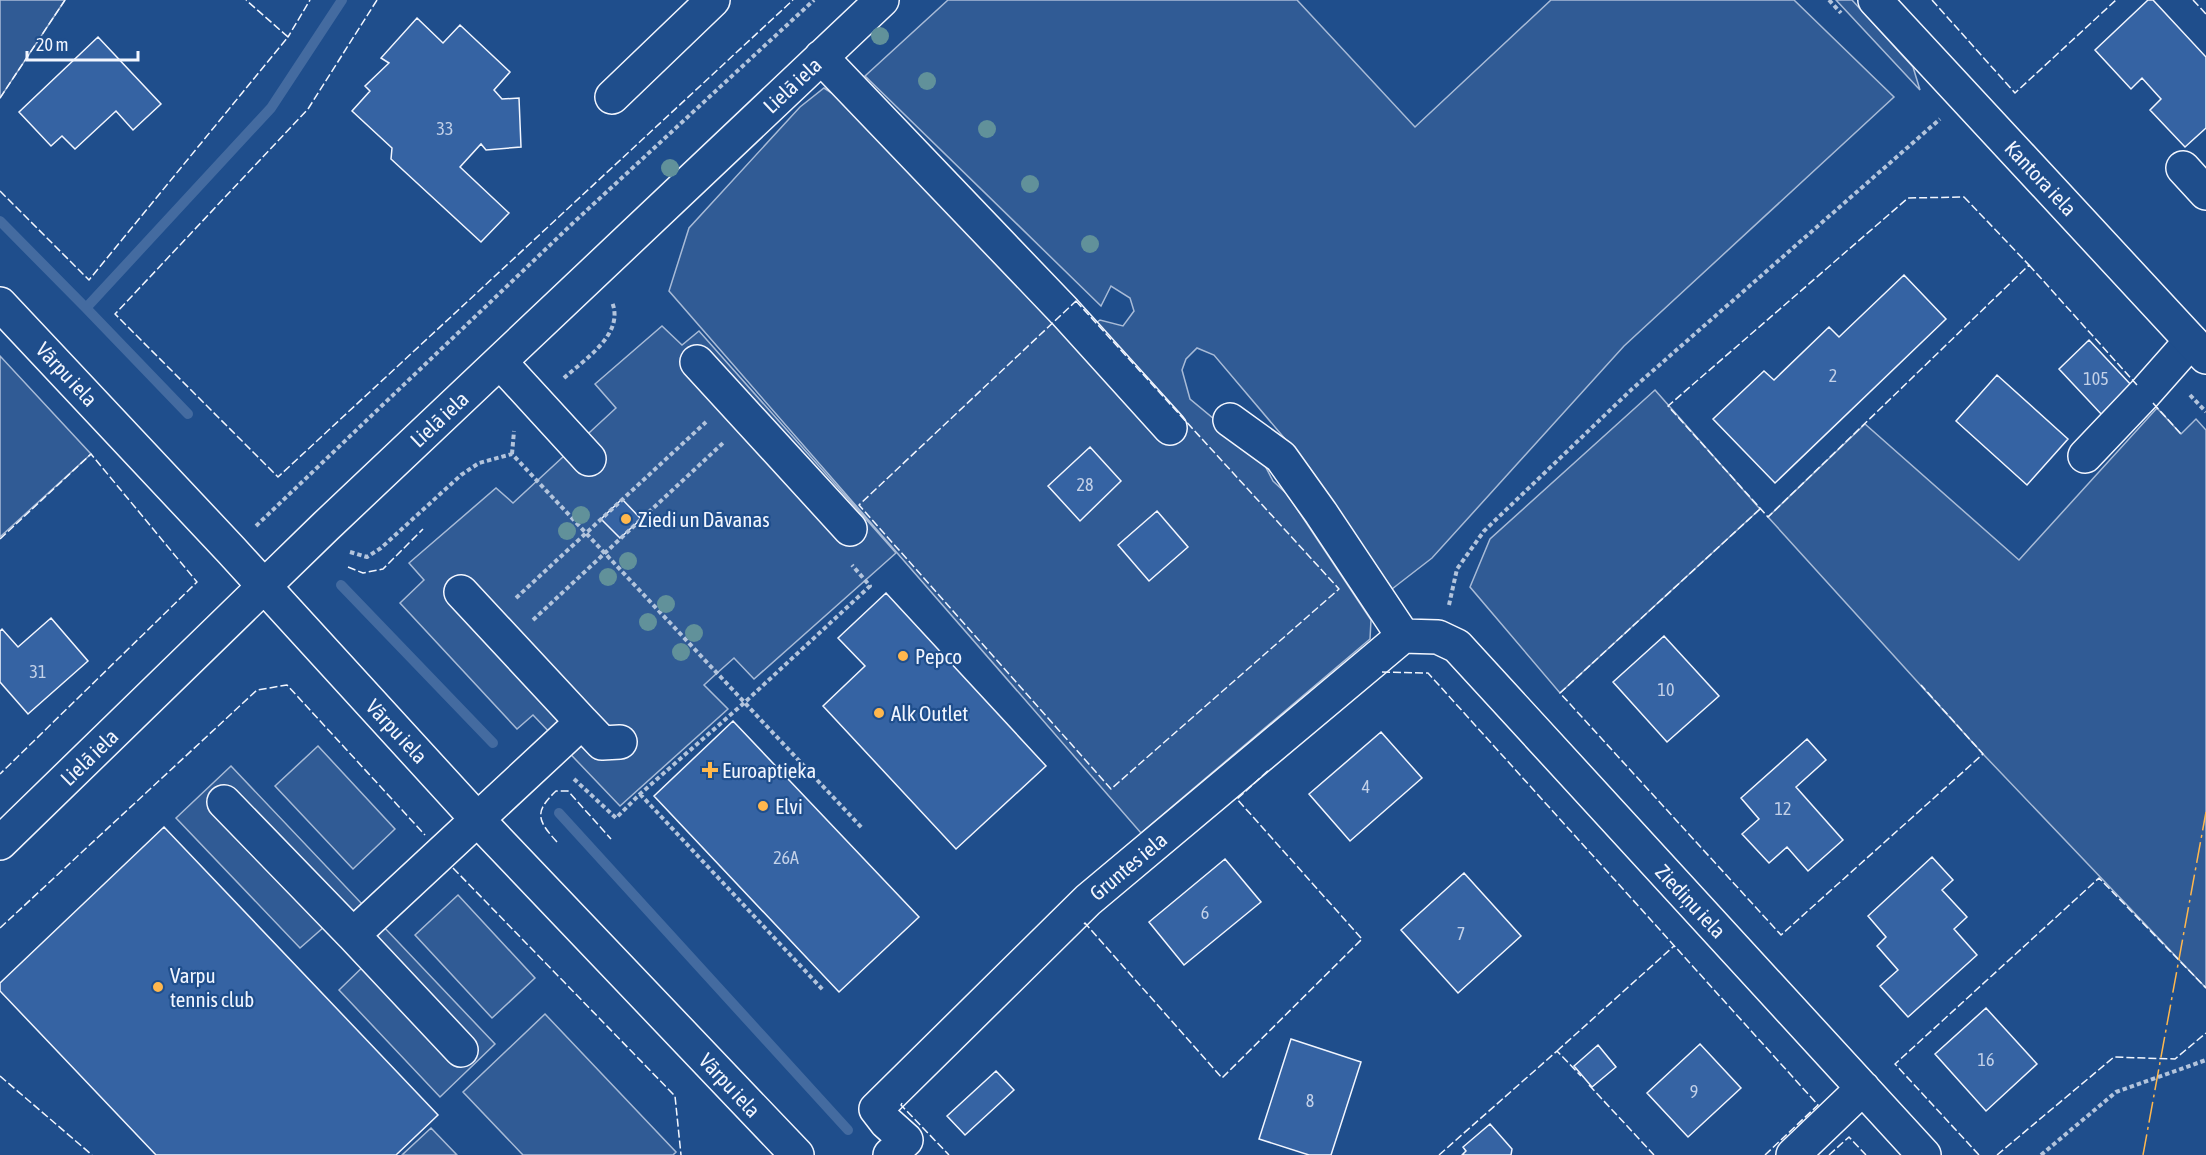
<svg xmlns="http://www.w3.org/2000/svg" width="2206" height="1155" font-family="'Asap Condensed',sans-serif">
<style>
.built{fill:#305b95;stroke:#a8bbd7;stroke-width:1.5}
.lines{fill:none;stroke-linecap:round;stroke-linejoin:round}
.stream{stroke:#446ba0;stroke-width:10}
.building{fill:#3563a3;stroke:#f2f6ff;stroke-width:1.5}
.minor-casing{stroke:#f2f6ff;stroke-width:36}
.major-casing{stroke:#f2f6ff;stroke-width:36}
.path{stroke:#b3c4dc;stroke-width:4;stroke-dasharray:4.5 3;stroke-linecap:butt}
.minor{stroke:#1f4e8c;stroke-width:33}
.major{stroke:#1f4e8c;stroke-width:33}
.fence{stroke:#f2f6ff;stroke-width:1.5;stroke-dasharray:8 3;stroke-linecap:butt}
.power{stroke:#ffb74d;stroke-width:1.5;stroke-dasharray:21 4.5 3 4.5;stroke-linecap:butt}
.tree{fill:#61919a}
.poi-dot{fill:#ffb74d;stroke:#1f4e8c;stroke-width:2}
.labels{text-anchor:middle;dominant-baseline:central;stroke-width:4.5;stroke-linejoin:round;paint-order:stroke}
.number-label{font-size:18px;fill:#c3d1e8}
.street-label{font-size:21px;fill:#f2f6ff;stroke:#1f4e8c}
.poi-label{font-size:21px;fill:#f2f6ff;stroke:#1f4e8c;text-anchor:start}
</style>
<rect width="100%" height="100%" fill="#1f4e8c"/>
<!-- built -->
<path class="built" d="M0,0H65L0,98Z
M948,0H1297L1415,127L1551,0H1794L1894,97L1624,346L1432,558L1392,589L1308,466L1214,355L1197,348L1186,359L1182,370L1190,399L1261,458L1273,481L1287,494L1371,620L1370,639L1141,833L669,291L689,228L800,107L824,88L858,110L1080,334L1100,320L1123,326L1134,311L1130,298L1111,286L1101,306L865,76Z
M1836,0H1852L1913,67L1920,90Z
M662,326L682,345L699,331L896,553L754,679L734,658L716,674L704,685L728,709L620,806L533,715L517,729L400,603L424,580L409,563L496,488L513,503L616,408L595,384Z
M0,356L91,454L0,537Z
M1655,390L1760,509L1560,693L1470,587L1490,539Z
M2157,408L2181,434L2196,419L2206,430V988L1983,754L1768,517L1865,424L2019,560Z
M318,746L395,829L353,869L275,786Z
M231,766L495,1044L440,1097L339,990L370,960L332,920L300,948L176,818Z
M458,895L535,978L492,1018L415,935Z
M545,1014L676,1152L673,1155H523L463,1092Z
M431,1128L457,1155H402Z"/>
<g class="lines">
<!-- stream -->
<path class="stream" d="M0,221L86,308
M188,414L86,308L271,108L342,0
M341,585L493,743
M559,813L848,1130"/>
</g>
<!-- building -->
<path class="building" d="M2148,0H2153L2206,57V128L2185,147L2150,110L2161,99L2142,78L2131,89L2095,50Z
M417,18L443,43L460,25L510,72L494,90L502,99L519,98L521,147L486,150L481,144L460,167L509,213L481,242L391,159L392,148L352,111L370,91L365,86L389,63L381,58Z
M98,37L161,104L133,130L116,111L75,149L62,136L51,146L19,112Z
M1904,275L1946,319L1775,483L1713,419L1764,371L1774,380L1829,327L1839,337Z
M2089,340L2133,387L2103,416L2059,369Z
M1997,375L2068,439L2027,485L1956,421Z
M1090,447L1121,481L1080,521L1048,486Z
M622,499L641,519L620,538L601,519Z
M1157,511L1188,547L1149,581L1118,545Z
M886,593L1046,766L956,849L823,706L865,666L838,638Z
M51,618L88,661L28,714L0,682V631L2,629L18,647Z
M1664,636L1719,696L1667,742L1613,682Z
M733,721L919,917L839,992L654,796Z
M1381,732L1422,778L1350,841L1309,794Z
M1807,739L1826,760L1796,787L1843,840L1808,871L1787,847L1769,863L1742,834L1759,819L1741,798Z
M164,827L438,1115L396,1155H156L0,991V983Z
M1932,857L1953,880L1942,890L1967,917L1954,929L1977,955L1908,1017L1880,986L1898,970L1877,946L1886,937L1868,916Z
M1225,859L1261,902L1184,965L1149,922Z
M1464,873L1521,936L1458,993L1401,930Z
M1986,1008L2037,1064L1986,1111L1935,1054Z
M1291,1039L1361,1062L1331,1155H1309L1259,1139Z
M1700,1044L1741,1088L1688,1137L1647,1093Z
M1598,1045L1616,1067L1592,1087L1574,1066Z
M996,1071L1014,1090L965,1135L947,1116Z
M1490,1124L1512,1149L1511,1155H1462L1466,1151L1463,1147Z"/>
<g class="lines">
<!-- minor casing -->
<g class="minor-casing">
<path id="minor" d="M821,57L1065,312L1170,428
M612,97L713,0
M2183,168L2206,193
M0,304L231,550L477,819L797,1155
M500,362L589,459
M697,362L850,529
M1230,420L1281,457L1321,513L1403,636
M2085,456L2145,393L2191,341
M461,592L582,722
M224,802L353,935L582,722L602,743L620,742
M0,843L326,526L882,0
M353,935L461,1050
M890,1155L906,1140L886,1122L876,1109L1088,900L1403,636L1438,637L1457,646L1924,1155
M1793,1155L1863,1088"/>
</g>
<!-- major casing -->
<g class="major-casing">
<path id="major" d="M1875,0L2206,357"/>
</g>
<!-- path -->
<path class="path" d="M1829,0L1841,13
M564,378C585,359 625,334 612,302
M2190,395L2206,412
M512,454L514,431
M256,526L572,224L814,0
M350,552L367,557L381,548L461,475L479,463L512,454L862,828
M516,598L706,422
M1449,605L1457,569L1484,531L1632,389L1940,119
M533,620L723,443
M574,779L616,818L640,794L744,703L870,586L852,565
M640,794L823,990
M2041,1155L2116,1092L2206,1060"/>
<!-- minor -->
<use href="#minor" class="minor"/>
<!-- major -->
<use href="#major" class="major"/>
<!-- fence -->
<path class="fence" d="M377,0L308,109L115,314L278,477L793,0
M1932,0L2015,93L2116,0
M2193,0L2206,14
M286,35L288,37L310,0
M0,98L65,0
M0,191L89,280L288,37L246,0
M1964,197L2029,265L1768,517L1668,406L1908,198Z
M2029,265L2137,385
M1076,301L1339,589L1111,789L859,505Z
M2153,403L2181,434
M1760,509L1560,693L1781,935L1983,754L1921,685
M0,539L91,454L197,582L0,774
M348,567L363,573L383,569L423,529
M1382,672L1428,673L1818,1105L1765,1155
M557,842C537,820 534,812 556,791H568L611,839
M453,868L675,1096L681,1155
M1084,924L1085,923L1222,1078L1362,939L1237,799L1270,769
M0,928L257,690L287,685L425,835
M1557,1051L1674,946
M0,1076L92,1155
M1589,1085L1654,1155
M902,1103L901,1105L949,1155
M1439,1155L1557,1051L1581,1076
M1829,1155L1849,1137L1866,1155
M1979,1155L1895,1064L2099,878L2206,988
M1997,1155L2114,1057L2175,1059L2206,1033"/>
<!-- power -->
<path class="power" d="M2143,1155L2206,812"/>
</g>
<!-- trees -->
<g class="tree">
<circle cx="880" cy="36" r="9"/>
<circle cx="927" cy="81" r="9"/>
<circle cx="987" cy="129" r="9"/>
<circle cx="670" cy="168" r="9"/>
<circle cx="1030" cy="184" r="9"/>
<circle cx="1090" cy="244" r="9"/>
<circle cx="581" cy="515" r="9"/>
<circle cx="567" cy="531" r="9"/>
<circle cx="628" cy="561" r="9"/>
<circle cx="608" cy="577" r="9"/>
<circle cx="666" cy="604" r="9"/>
<circle cx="648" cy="622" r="9"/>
<circle cx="694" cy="633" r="9"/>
<circle cx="681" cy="652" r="9"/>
</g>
<!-- markers -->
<g class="poi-dot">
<circle cx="626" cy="519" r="6"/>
<circle cx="903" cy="656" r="6"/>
<circle cx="879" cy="713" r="6"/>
<path d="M707 761h6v6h6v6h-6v6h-6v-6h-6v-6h6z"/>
<circle cx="763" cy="806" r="6"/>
<circle cx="158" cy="987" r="6"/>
</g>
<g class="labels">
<!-- number labels -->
<g class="number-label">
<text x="445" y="128">33</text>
<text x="1833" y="375">2</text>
<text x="2096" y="378">105</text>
<text x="1085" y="484">28</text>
<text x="38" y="671">31</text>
<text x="1666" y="689">10</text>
<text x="1366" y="786">4</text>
<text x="1783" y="808">12</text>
<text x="786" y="857">26A</text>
<text x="1205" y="912">6</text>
<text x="1461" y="933">7</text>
<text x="1986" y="1059">16</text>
<text x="1694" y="1091">9</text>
<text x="1310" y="1100">8</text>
</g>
<!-- street labels -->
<g class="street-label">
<text transform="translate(792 85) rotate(-43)">Lielā iela</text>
<text transform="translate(2041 178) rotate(47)">Kantora iela</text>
<text transform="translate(67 374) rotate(47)">Vārpu iela</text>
<text transform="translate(439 419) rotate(-43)">Lielā iela</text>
<text transform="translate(397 731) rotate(47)">Vārpu iela</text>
<text transform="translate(89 757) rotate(-44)">Lielā iela</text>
<text transform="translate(1128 866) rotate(-40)">Gruntes iela</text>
<text transform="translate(1691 901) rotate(47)">Ziediņu iela</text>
<text transform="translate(730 1085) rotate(47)">Vārpu iela</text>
</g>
<!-- poi labels -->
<g class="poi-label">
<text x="638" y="519">Ziedi un Dāvanas</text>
<text x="915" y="656">Pepco</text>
<text x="891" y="713">Alk Outlet</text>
<text x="722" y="770">Euroaptieka</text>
<text x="775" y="806">Elvi</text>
<text x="170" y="975">Varpu<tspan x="170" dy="24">tennis club</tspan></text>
</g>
</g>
<!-- scale -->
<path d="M27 51v9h111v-9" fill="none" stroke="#f2f6ff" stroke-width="3"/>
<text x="36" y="51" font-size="18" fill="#f2f6ff" stroke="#1f4e8c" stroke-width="4.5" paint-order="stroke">20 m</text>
</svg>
